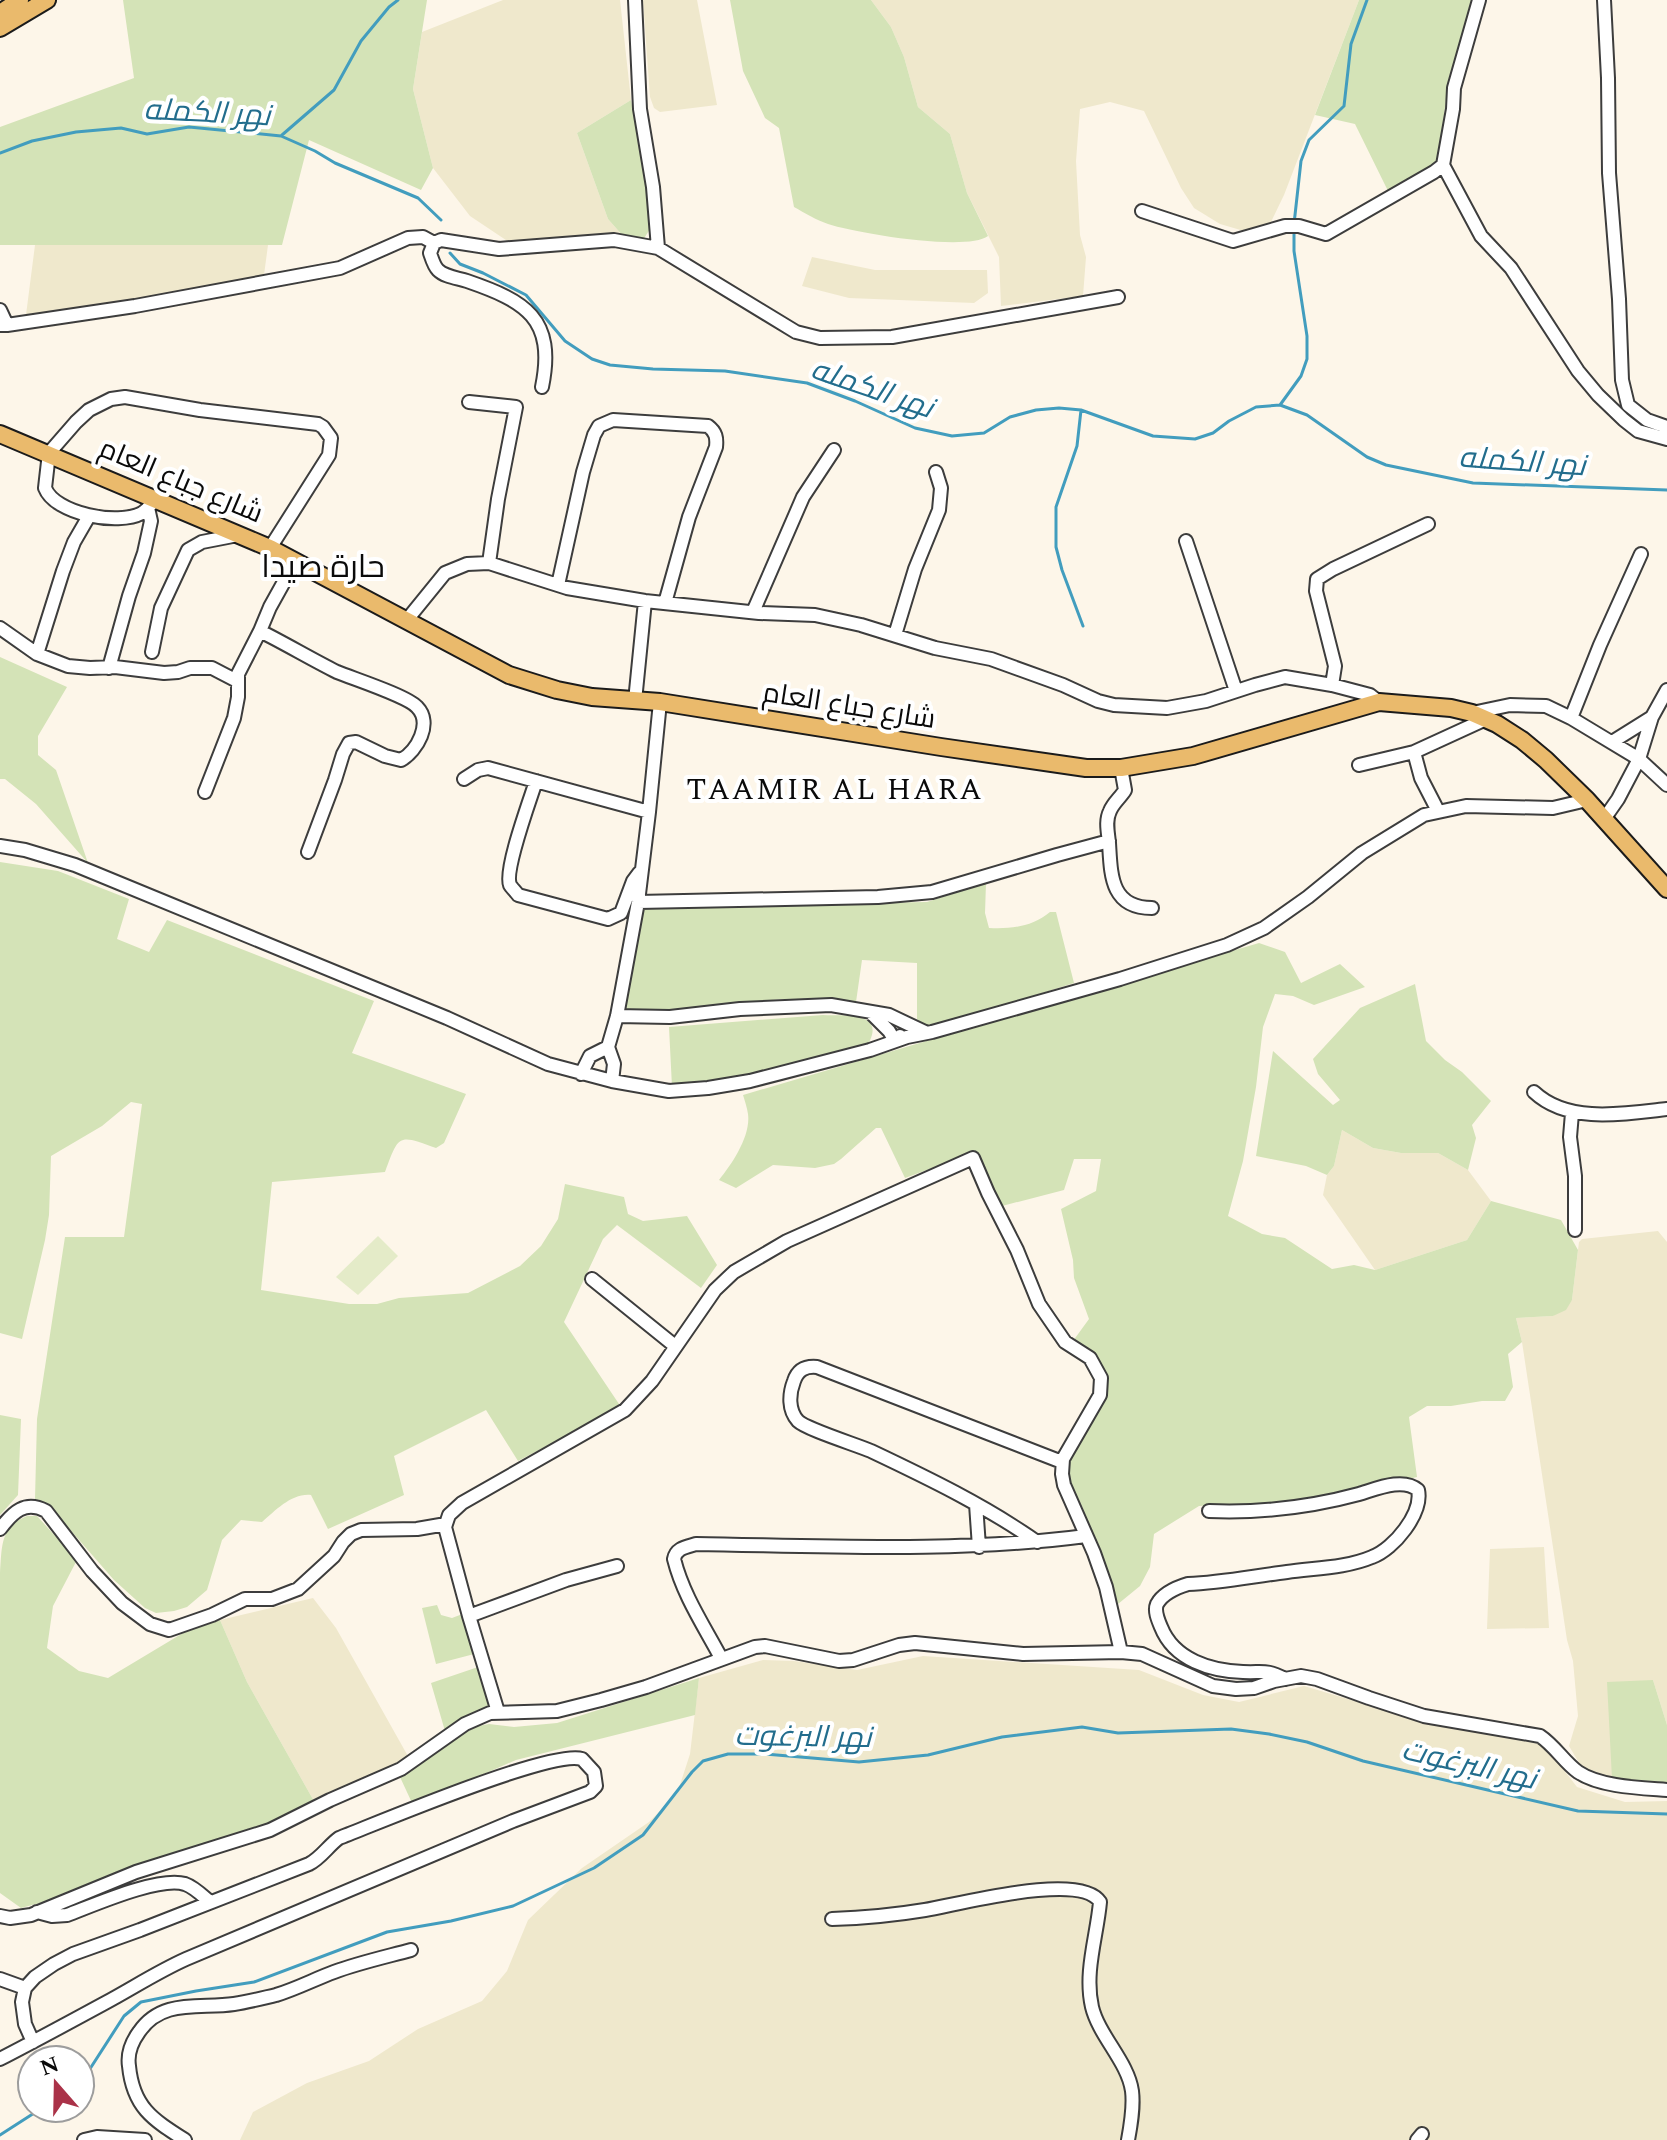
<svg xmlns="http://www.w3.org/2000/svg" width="1667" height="2140" font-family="Spectral,Cairo,serif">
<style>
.farmland{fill:#efe8cc}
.green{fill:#d4e3b7}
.pitch{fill:#e4ebc8}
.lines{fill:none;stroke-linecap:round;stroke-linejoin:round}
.stream{stroke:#429dbe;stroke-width:3}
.minor-casing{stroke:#3d3d3d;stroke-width:16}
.major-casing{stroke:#1b1b1b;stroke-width:20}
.minor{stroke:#fff;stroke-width:12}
.major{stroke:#eaba6c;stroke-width:16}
.labels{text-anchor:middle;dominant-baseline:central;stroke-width:8;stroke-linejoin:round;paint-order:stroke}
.street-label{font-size:28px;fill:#0a0a0a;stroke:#fff}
.water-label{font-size:30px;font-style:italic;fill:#226d8d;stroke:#fff}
.neighbourhood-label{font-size:30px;letter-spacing:2px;fill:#0a0a0a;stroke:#fff}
.quarter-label{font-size:32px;fill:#0a0a0a;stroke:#fff}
</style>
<rect width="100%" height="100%" fill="#fdf6e9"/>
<!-- farmland -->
<path class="farmland" d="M503,0H620L631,100L577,133L608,219L623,236L512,244L470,216L433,168L413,89L422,32Z
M643,0H697L717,105L660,112L654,108L650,97Z
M871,0H1359L1284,195L1270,224L1244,231L1220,224L1194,208L1181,188L1144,111L1110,102L1080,109L1076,161L1080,235L1086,257L1083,296L1001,306L999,257L967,193L950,134L918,107L904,57L891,27Z
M35,245H268L264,275L140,301L26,315Z
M812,257L875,270H987L988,293L974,303L849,298L802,286Z
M1342,1130L1373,1148L1401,1153H1438L1468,1170L1491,1201L1467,1240L1375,1270L1323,1195L1327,1175L1334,1166Z
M1658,1231L1667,1242V1725L1653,1680L1612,1779L1590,1773L1581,1766L1569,1746L1578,1716L1573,1661L1567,1640L1522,1342L1516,1318L1553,1316L1572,1300L1579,1242L1582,1239Z
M1544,1547L1549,1628L1487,1629L1490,1549Z
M313,1598L336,1628L409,1758L315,1803L247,1682L220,1620Z
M923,1656L1139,1670L1203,1695L1239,1702L1304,1686L1409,1717L1538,1742L1547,1748L1577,1787L1625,1802L1667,1801V2140H240L253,2112L307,2083L369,2061L418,2029L482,2001L507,1971L528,1920L582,1868L649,1822L677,1794L690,1754L699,1678L763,1660L794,1661L857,1670Z"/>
<!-- green -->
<path class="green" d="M123,0H427L413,89L433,168L421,190L309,140L282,245H0V127L134,78Z
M730,0H871L891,27L904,57L918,107L950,134L967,193L988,236C967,252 855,233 828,224C816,220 805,213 794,207L779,128L765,118L743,71Z
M1359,0H1473L1449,78L1438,159L1433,166L1389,193L1355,124L1315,115Z
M631,100L653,215L650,229L643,240L623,236L608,219L577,133Z
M0,657L67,687L38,736V755L56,770L88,863L36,804L5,779H0Z
M0,862L58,871L129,899L117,939L149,952L167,920L374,1001L352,1053L466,1094L444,1143L436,1148C398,1134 399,1134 385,1172L272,1182L261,1290L349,1304H377L399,1298L468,1293L520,1266L541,1246L558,1219L565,1184L624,1197L628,1214L643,1221L687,1216L717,1265L701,1288L617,1225L603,1239L564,1322L619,1404L617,1409L518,1461L486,1410L394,1456L404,1495L328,1529L311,1495C292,1493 276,1510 262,1522L241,1520L222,1540L207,1590L187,1607L174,1611L156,1613L145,1608L114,1580L52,1509L35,1499L37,1419L65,1237H124L142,1104L131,1102L102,1126L51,1156L49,1215L45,1240L22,1339L0,1333Z
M986,883L985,913L989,928C1011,929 1032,927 1050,912H1056L1074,983L930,1028L922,1024L917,1019V963L862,960L856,1002L781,999L666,1013L630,1011L626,1008L643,907L927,902Z
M1259,943L1285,952L1301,983L1340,964L1365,987L1314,1005L1293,996L1275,994L1263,1027L1256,1087L1243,1161L1228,1216L1262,1234L1285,1238L1332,1269L1354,1265L1375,1270L1467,1240L1491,1201L1561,1220L1578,1250L1572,1300L1566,1310L1553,1316L1516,1318L1522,1342L1508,1354L1513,1387L1505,1401H1482L1451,1406H1427L1409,1417L1417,1477L1339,1494L1280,1502L1199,1506L1154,1534L1150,1567L1140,1586L1118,1604L1082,1506L1068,1480L1067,1466L1078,1438L1105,1400L1103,1367L1096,1356L1073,1341L1089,1319L1074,1278L1073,1260L1061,1209L1096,1191L1101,1159H1074L1064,1190L1002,1206L976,1152L905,1178L881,1128H876L841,1159L834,1164L815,1168L773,1165L736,1188L719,1180C732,1164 751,1136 748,1114C747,1108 745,1101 743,1095Z
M1415,984L1426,1041L1445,1060L1462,1072L1491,1101L1472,1125L1476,1138L1468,1170L1438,1153H1401L1373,1148L1342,1130L1334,1166L1327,1175L1306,1166L1256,1156L1273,1051L1333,1105L1340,1100L1318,1074L1313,1059L1360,1008Z
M823,1015C845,1016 888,1011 867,1046L740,1079L672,1087L669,1027Z
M0,1415L21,1419L18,1495L0,1515Z
M27,1516H37L77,1560L53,1606L47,1648L79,1671L108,1678L183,1633L220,1620L247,1682L315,1803L251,1832L143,1864L51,1900L21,1908L0,1893V1573C2,1546 0,1527 27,1516Z
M437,1605L441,1615L452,1618L465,1613L478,1653L436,1664L422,1608Z
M481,1666L492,1706L478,1711L474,1717L445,1731L431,1683Z
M699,1678L695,1715L516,1760L413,1805L400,1777L446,1743L478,1726L489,1724L514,1727L557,1723Z
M1653,1680L1667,1725V1783L1612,1779L1607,1682Z"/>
<!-- pitch -->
<path class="pitch" d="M378,1236L398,1256L358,1295L336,1277Z"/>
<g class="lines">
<!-- stream -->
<path class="stream" d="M282,135L334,90L361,41L389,7L398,0
M0,153L32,141L76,132L121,128L147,134L189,127L281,136L315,151L335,163L418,198L441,220
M1294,224L1301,161L1309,140L1344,106L1351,44L1367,0
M450,253L460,264L483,273L526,295L565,341L592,359L610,365L653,369L725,371L807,383L855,401L915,428L952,436L984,433L1010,417L1036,410L1059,408L1081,410L1153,436L1195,439L1213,433L1229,421L1256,407L1280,405L1307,415L1367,457L1386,465L1473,483L1667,490
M1280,405L1301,376L1307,359V336L1294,251V231
M1081,410L1077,446L1056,507V547L1062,570L1083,626
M80,2079L86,2075L124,2016L141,2002L196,1991L254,1982L387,1932L451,1921L513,1906L594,1868L643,1835L692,1772L703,1761L728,1754H765L859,1762L928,1755L1002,1737L1082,1727L1118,1733L1231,1729L1269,1734L1307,1742L1363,1761L1578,1811L1667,1814
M0,2135L42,2108"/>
<!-- minor casing -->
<g class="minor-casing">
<path id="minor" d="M635,0L640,109L653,187L658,248
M1604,0L1608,78L1609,173L1619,299L1622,380L1628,405L1647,420L1667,427
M1443,165L1481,236L1511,268L1578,371L1598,395L1624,420L1638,431L1667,439
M1142,211L1233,241L1285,226H1299L1326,234L1434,172L1443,165L1453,109L1454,88L1479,0
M0,310L7,325H0
M7,325L135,306L340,268L408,238L423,237L434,243
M542,387C556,318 525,301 467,281C458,278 445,277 438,270C434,266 432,259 430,253L434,243L441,240L499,249L614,240L658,248L796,332L820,338L892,337L1118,297
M469,402L516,407L498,499L489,563
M155,500C151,504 147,510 142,513C118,526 55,514 45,488L49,453L76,422L89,410L111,399L125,397L200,410L318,424L323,427L331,438L329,455L270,548
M1186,541L1236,691
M295,562L270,607L260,631C286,644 311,659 337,672C354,679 407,696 417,707C433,723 417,751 401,760L385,756L356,742L349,743L343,754L335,780L308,852
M558,585L583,472L594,435L599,426L613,420L708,426C716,432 717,438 716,447L689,517L665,603
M753,612L803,497L834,450
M406,621L445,573L467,564L489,563L567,588L645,601L759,613L815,615L861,625L935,648L991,659L1063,685L1098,701L1114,705L1167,708L1206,701L1255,685L1285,677L1332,685L1370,695L1379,702
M0,628L37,654L68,666L90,668L115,667L164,673L178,672L190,668H212L237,681
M895,635L915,569L939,510L941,488L936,472
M152,652L161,608L188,550L202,542L238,535
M37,654L63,571L74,542L89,516
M109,668L129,596L144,553L151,521L148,508
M1332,685L1335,666L1316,591L1317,579L1333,569L1428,524
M635,701L645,601
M1472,713L1510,705L1546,706L1571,718L1639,759L1667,785
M1571,718L1600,645L1641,554
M1612,742L1652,717
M1359,765L1414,752
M1121,768L1125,790C1121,797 1113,803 1110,811C1105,821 1108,832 1109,843C1111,874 1110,908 1152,908
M464,779L478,770L488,768L649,812
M536,781C530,800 504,870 510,885C511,887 517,893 518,895L608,919L621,913L633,881L639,873
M205,792L234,718L238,697V674L260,631
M1438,811L1421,778L1414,752L1486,719
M1604,819L1618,799L1639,759L1652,717L1667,690
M0,846L25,850L75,865L447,1018L548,1064L612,1081L669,1091L708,1088L750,1081L870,1050L907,1037L932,1032L1120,979L1227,945L1264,928L1308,897L1362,853L1424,815L1466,806L1553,808L1587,800
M638,902L878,897L932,892L1057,855L1109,841
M870,1012L889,1031L895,1041L900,1036
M617,1016L670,1017L740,1009L831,1005L889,1015L927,1033
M581,1074L590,1056L608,1047
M612,1081L614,1064L608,1047L617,1016L638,902L649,812L660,702
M1534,1092C1568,1124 1624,1114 1667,1109
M1572,1113L1570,1137L1575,1176V1230
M592,1279L675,1346
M976,1504L979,1547
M1209,1511C1258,1513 1311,1507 1359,1494C1376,1489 1403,1477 1418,1490C1423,1513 1394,1549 1372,1557C1346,1568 1315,1568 1287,1572C1254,1576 1221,1583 1188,1584C1178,1587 1163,1593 1157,1604C1154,1611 1158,1620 1161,1627C1174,1660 1211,1671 1243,1672C1263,1673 1266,1669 1285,1679
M0,1529C13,1512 25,1500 46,1511L92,1571L122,1603L150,1624L169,1630L212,1615L245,1599H272L298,1589L334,1556L343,1542L351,1534L361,1530L417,1529L446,1524
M1037,1542C986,1506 928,1478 871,1451C857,1445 806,1429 798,1421C788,1410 789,1394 794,1381C798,1369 806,1366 817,1367L1062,1462
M469,1616L566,1580L617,1566
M721,1658C704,1626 683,1595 674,1559C676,1548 686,1547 696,1544C826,1546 956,1553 1086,1536
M498,1712L469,1616L445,1527L449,1515L462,1503L625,1410L652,1381L715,1290L734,1272L787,1241L973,1158L988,1193L1017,1250L1039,1304L1065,1342L1090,1358L1101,1378L1100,1395L1063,1459L1062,1474L1064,1485L1094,1553L1106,1587L1121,1652
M37,1912L52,1916L67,1915C94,1905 159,1876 185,1884C194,1887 203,1896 210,1902
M0,1916L10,1918L31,1915L136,1872L270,1830L330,1800L401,1769L465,1724L490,1713L557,1711L601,1700L646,1687L755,1647L765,1646L839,1661L853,1660L899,1645L915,1643L1023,1654L1121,1652L1142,1654L1213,1686L1236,1689L1254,1688L1274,1681L1301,1676L1317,1679L1369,1698L1424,1716L1540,1736C1555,1746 1564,1762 1578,1772C1600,1787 1641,1788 1667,1790
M832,1919C864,1918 895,1915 925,1910C957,1905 1081,1871 1100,1902C1097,1936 1084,1972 1092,2007C1099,2036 1128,2062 1132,2091C1134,2107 1131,2124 1128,2140
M0,1979L25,1988
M0,2059C35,2041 70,2022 105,2003C133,1988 157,1972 186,1959L513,1821L590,1792L596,1786L594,1772L582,1759C552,1749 378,1823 339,1838C328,1846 321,1858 309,1864L140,1930L73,1954L54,1964L35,1977L25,1988L22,2002L25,2024L33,2042
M84,2140L97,2137L145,2140
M185,2140C152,2119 133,2107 129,2066C127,2053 131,2043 139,2032C162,1998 200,2009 234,2004C248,2002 263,1998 276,1995C296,1989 315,1979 334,1972C358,1963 385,1957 411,1950
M1417,2140L1422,2134"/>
</g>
<!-- major casing -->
<g class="major-casing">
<path id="major" d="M0,13L20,0
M0,28L47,0
M0,434L270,548L509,675L557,690L592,697L660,702L941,747L1086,768H1121L1193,756L1379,702L1451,708L1472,713L1497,724L1522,740L1546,760L1587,800L1667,889"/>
</g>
<!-- minor -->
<use href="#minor" class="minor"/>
<!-- major -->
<use href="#major" class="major"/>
</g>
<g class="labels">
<!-- street labels -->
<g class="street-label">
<text transform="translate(181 481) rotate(23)">شارع جباع العام</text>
<text transform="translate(849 706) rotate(9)">شارع جباع العام</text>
</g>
<!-- water labels -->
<g class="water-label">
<text transform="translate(207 113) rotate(3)">نهر الكمله</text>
<text transform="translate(872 389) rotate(19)">نهر الكمله</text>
<text transform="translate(1522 462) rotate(4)">نهر الكمله</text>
<text transform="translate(803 1737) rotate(1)">نهر البرغوت</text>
<text transform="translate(1469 1765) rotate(13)">نهر البرغوت</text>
</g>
<!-- neighbourhood labels -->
<g class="neighbourhood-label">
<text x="835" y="790">TAAMIR AL HARA</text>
</g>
<!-- quarter labels -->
<g class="quarter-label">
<text x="323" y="567">حارة صيدا</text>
</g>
</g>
<!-- north arrow -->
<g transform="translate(56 2084) rotate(340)"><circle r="38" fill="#ffffff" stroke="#9d9d9d" stroke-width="2"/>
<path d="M0-6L14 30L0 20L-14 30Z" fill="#aa3248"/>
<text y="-12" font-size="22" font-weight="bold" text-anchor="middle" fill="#0a0a0a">N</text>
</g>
</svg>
